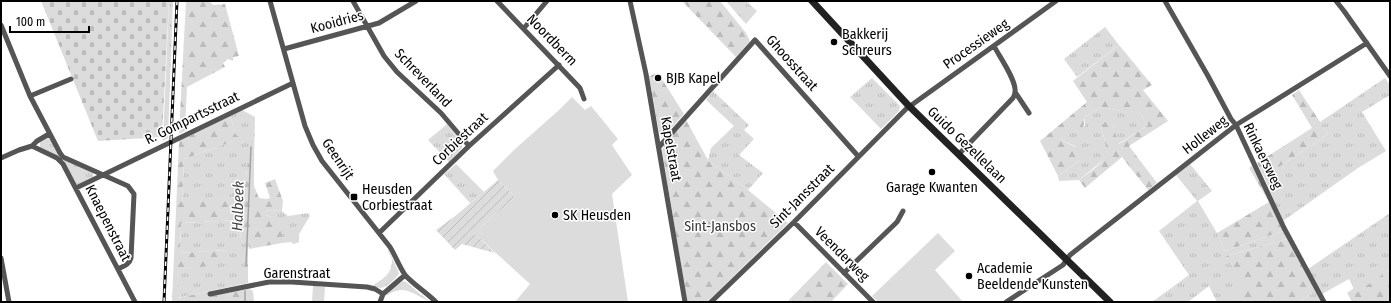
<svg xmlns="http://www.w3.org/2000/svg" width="1391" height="303" font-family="'Fira Sans Condensed',sans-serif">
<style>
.grass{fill:url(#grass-tufts)}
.forest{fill:url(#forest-firs)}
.cemetery{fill:url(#cemetery-stones)}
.park{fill:#dcdcdc}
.garden{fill:url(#garden-furrows)}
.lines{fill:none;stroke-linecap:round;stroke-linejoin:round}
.stream{stroke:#a3a3a3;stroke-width:1.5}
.minor{stroke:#555;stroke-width:5}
.secondary{stroke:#222;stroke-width:7}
.rail-casing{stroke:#000;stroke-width:3}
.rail{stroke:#fff;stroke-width:1.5;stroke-dasharray:4.5;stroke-linecap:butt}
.poi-dot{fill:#000;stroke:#fff;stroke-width:1.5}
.labels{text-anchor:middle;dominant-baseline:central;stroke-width:3;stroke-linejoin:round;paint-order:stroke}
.street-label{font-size:14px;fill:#000;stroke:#fff}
.poi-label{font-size:14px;fill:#000;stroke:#fff;text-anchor:start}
.park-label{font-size:14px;fill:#333;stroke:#fff}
.water-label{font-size:15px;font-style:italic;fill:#444;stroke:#fff}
</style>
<defs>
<pattern id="grass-tufts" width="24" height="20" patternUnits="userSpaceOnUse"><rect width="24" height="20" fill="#dcdcdc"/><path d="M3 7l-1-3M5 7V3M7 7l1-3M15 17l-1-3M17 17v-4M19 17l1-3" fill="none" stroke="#bbb"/></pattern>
<pattern id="forest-firs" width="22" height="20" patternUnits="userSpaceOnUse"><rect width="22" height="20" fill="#dcdcdc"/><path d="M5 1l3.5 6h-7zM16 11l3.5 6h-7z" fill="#bbb"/></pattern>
<pattern id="cemetery-stones" width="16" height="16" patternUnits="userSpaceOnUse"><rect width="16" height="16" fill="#dcdcdc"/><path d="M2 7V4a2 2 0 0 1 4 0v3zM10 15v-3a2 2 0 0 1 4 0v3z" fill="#bbb"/></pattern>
<pattern id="garden-furrows" width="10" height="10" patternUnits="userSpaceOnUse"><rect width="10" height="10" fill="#dcdcdc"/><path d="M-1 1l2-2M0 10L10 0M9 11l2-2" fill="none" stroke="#bbb"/></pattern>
</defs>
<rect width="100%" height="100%" fill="#fff"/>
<!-- grass -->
<path class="grass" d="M169,1H173L168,138L163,141Z
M726,1H749L748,3L757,11L746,24Z
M1105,27L1119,45L1077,77L1064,59Z
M872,78L900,106L899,111L881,129L850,97Z
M1385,78L1390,85V95L1362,112L1386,151L1358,168L1283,221L1264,177L1328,134L1320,122Z
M713,91L749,125L744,130L754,139L739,155L763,173L748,190L708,160L711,148L734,126L706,100Z
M1100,107L1121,111L1138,110L1148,125L1118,144L1112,123L1101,126L1106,146V156L1102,161L1079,180L1059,181L1058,176L1079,161L1075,146L1059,139V135L1069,126L1077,131L1085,126V117Z
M242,110L255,117L254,159L248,160L244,196L182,204L184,159L241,138L236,135L230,116Z
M447,124L462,143V148L449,162L428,140Z
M47,138L51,139L57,152L93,172V177L79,184H76L63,160L58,156L40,147V142Z
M456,164L484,192L470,203L444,174Z
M1190,164L1212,191L1198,201L1217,233L1225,251L1283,231L1287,239L1226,256L1246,288L1225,302H1217L1209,286L1188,302H1152L1189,275L1159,231L1197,201L1176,175Z
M268,210L282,211L288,216L308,213L310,216L299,234V242L294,244L291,242L282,243V234L272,217L266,215V212Z
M1390,213V270L1356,293L1349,279L1322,294L1308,269Z
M240,220L241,242L248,241V283L177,298L179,268L208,266L227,250L180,253L181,223Z
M388,249L399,273C397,278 387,287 381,288C378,288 375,287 372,286C381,280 392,275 392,261C392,257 388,254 388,249Z
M403,281L406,282L429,301C410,293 404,283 385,297L395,286Z
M313,286L325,287L324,302H312Z
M1316,291L1322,302H1298Z"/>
<!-- forest -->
<path class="forest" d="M186,1H209L213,5L225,4L239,56L233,57V61L228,59L223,63L225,67L187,87L185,131L179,134Z
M682,1H720L746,33L750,41L736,57Z
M1119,45L1152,85L1143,90L1168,121L1129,146L1157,183L1148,190L1122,157L1085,188L1079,180C1086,175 1105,162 1106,154C1107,145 1103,135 1101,126L1107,120L1112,123L1119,144L1148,125L1138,110L1127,118L1121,111L1100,107L1085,117L1083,129L1077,131L1069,127L1060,135L1059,139L1082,150L1079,161L1058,176L1040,141L1087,102L1073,81Z
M658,73L684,114L667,133L664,134L659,132L649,76Z
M1299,90L1328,134L1264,177L1257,163L1312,128L1292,95Z
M230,116L236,135L241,138L243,142L239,147H236L233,141L184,159L182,203L244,196L248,159H254V186L259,198L267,199L270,198L265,183L275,179L283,201L282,211L268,210L266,212V215C282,220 283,227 282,243L249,249L248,242H241L240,220L181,223L180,253L227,250L228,255C221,269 193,267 179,268L178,298L210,291V296L249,289L253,291L254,302H172L179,141Z
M686,120L708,160L748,190L788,223L707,302H687L662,150L667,141Z
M1254,164L1283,231L1225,251L1217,233L1269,202L1249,168Z
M1287,239L1316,291L1298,302H1225L1245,288L1226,256Z
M826,262L848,284L831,302H787Z
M1388,271L1390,273V302H1352L1347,293L1354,288L1357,292Z"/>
<!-- cemetery -->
<path class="cemetery" d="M41,1H169L162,137L98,141Z"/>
<!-- park -->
<path class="park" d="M572,97L585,110L591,106L618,139L612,145L632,175L612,194L628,302H515L530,284L474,233L515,197L498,180L493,171L514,150L559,110Z
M938,233L955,251L935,270L963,302H878L872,296Z"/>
<!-- garden -->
<path class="garden" d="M498,180L515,197L474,233L495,253L462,244L455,250L436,230L454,217Z"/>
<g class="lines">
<!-- stream -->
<path class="stream" d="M246,266L251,147
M245,291V302"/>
<!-- minor -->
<path class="minor" d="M270,1L305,126L313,145L322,161L390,247C396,257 399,266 405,275C414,285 426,292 436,302
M353,1L384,56L397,72L441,113L469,146
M497,1L580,88L584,99
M630,1L646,74L685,302
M1165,1L1208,76L1231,119L1236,125L1284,228L1324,302
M1336,1L1344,11L1390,76
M1,25L30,96L60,153L63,157L128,186L134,194L131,258C129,265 124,266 118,269
M524,28L547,1
M284,49L379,23L416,1
M1015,92L1029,113
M30,96L71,79
M32,146L57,158L63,164L135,302
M659,147L755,40L858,156
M959,154L1013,98C1014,96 1015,94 1015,92C1017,81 999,56 994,46
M1,158L19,150L32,146L37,141L49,134
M76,188L293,83
M794,222L873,302
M379,233L469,146L559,65
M1,258L9,302
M844,273L897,222L903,211
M210,294L269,282H292L367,287L375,289L383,294
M380,302L383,294L405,275
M711,302L794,222L906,109L1056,1
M1006,302L1063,265L1070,255L1236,125L1367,43"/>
<!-- secondary -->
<path class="secondary" d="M812,1L909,106L1110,302"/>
<!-- rail casing -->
<g class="rail-casing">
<path id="rail" d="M164,302L177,1"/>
</g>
<!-- rail -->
<use href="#rail" class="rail"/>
</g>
<!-- markers -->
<g class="poi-dot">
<circle cx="834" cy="42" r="4"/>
<circle cx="658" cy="78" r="4"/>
<circle cx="932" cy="172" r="4"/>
<rect x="350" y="193" width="8" height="8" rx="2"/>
<circle cx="555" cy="215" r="4"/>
<circle cx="969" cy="276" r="4"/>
</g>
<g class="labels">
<!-- street labels -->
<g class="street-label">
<text transform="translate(337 22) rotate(-15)">Kooidries</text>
<text transform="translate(552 40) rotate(46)">Noordberm</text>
<text transform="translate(976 44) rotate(-35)">Processieweg</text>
<text transform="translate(792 63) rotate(48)">Ghoosstraat</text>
<text transform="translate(423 78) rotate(46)">Schreverland</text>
<text transform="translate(192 118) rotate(-26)">R. Gompartsstraat</text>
<text transform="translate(1205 135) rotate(-38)">Holleweg</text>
<text transform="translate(460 139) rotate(-43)">Corbiestraat</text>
<text transform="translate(967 145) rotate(44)">Guido Gezellelaan</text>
<text transform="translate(671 149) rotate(80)">Kapelstraat</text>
<text transform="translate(1263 156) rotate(64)">Rinkaersweg</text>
<text transform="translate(338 159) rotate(56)">Geenrijt</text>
<text transform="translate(802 196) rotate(-45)">Sint-Jansstraat</text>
<text transform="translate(108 223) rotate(63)">Knaepenstraat</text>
<text transform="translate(842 254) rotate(45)">Veenderweg</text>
<text x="297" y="273">Garenstraat</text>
</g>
<!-- poi labels -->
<g class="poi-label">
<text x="842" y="34">Bakkerij<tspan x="842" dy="16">Schreurs</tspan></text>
<text x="666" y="78">BJB Kapel</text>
<text x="932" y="187" text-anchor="middle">Garage Kwanten</text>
<text x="362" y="189">Heusden<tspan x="362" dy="16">Corbiestraat</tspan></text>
<text x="563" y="215">SK Heusden</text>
<text x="977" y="268">Academie<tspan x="977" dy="16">Beeldende Kunsten</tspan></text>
</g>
<!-- park labels -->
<g class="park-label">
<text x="720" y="226">Sint-Jansbos</text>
</g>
<!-- water labels -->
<g class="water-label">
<text transform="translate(238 206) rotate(-88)">Halbeek</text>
</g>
</g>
<!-- border -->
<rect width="1391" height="303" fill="none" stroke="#000000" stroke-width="4"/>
<!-- scale -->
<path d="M10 26v6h79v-6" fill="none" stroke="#000000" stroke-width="2"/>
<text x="16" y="26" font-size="12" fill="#000000" stroke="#ffffff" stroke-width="3" paint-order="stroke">100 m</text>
</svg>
